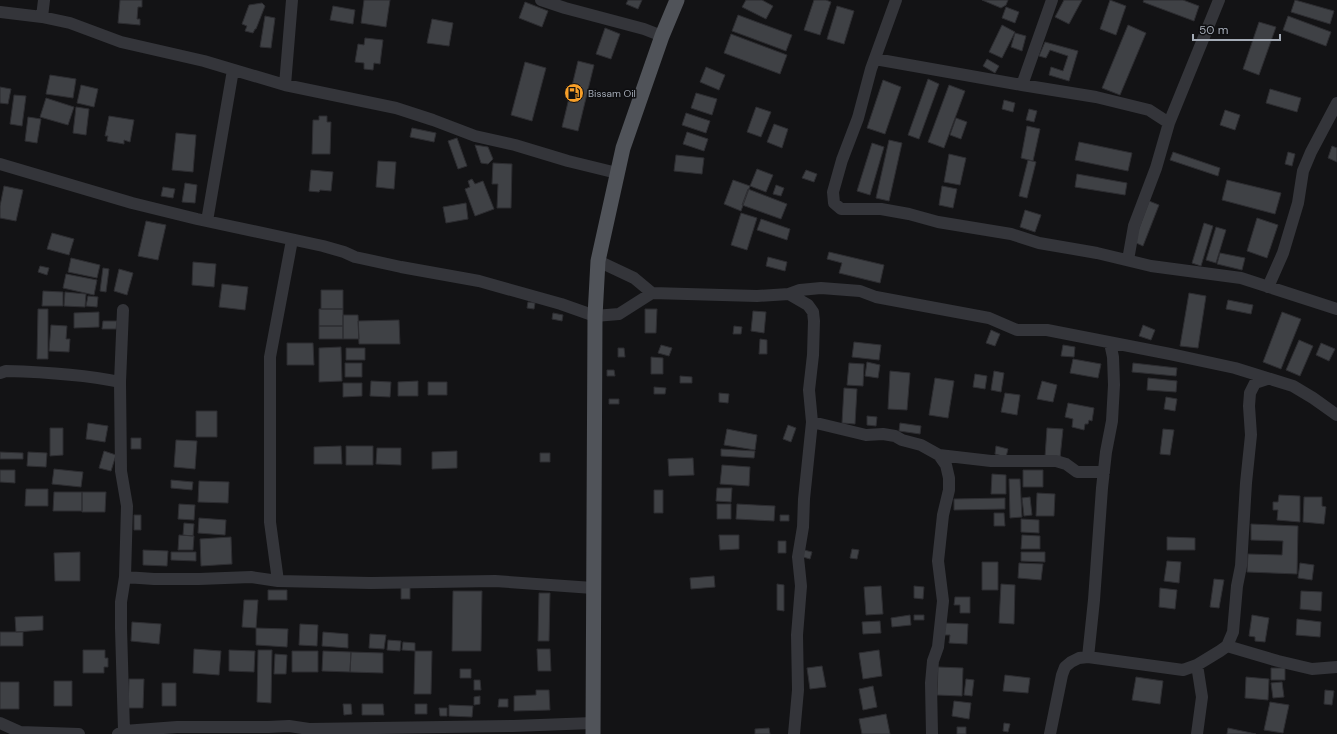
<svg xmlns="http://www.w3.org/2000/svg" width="1337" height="734" font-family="'DM Sans',sans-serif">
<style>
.building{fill:#3f4145;stroke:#2d2d31}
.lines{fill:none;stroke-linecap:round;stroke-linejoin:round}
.minor{stroke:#34353a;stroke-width:12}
.major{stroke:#505359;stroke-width:15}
.labels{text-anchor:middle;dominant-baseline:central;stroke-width:3;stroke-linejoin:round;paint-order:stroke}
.poi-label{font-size:10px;fill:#a4abb6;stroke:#0e0e10;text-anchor:start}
</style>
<rect width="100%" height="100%" fill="#131315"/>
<!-- building -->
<path class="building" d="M120,0H142V7H138L137,19H140V25L118,23Z
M364,0H390L386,27L361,23Z
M628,0H642L638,9L626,4Z
M746,0H762L773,6L766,19L742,7Z
M814,0H826L831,2L820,35L804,30Z
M982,0H1008L1006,5L1001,8Z
M1064,0H1082L1069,24L1055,17Z
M1110,0L1126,6L1116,35L1100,29Z
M1144,0H1183L1199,6L1194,21L1143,2Z
M1295,0L1334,11L1330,24L1291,12Z
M525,2L548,11L542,27L519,18Z
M262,3L265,6L256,29H255L253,33L245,31L247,26L242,24L249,5Z
M333,6L355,10L353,24L330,20Z
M837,6L854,11L844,44L827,39Z
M1006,7L1019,12L1015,23L1002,18Z
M738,15L792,35L786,51L732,31Z
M265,16L275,18L271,48L260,47Z
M1288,16L1331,32L1326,46L1283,30Z
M432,19L453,23L449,46L427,43Z
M1259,22L1276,27L1259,75L1243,69Z
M1002,25L1015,32L1002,58L989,52Z
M1128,25L1146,33L1120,95L1102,88Z
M605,28L620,34L611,59L596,54Z
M1015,33L1026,36L1022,51L1011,47Z
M731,34L787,55L780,74L724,53Z
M365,38L383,40L380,64L374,63L373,70L364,69V63L355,62L358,44L364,45Z
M1045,42L1078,51L1069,81L1049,75L1051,67L1063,71L1068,56L1050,50L1046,58L1039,56Z
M987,59L999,66L995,73L983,66Z
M578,61L594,65L578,131L562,127Z
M525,62L546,68L532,121L511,115Z
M706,67L725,75L719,90L700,82Z
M50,75L76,79L73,98L46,94Z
M928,79L939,84L919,139L908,135Z
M883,80L901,87L885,134L867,128Z
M81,85L98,89L94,107L77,103Z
M949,85L965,91L944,148L928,142Z
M0,87L11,89L8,104L0,103Z
M1270,89L1301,98L1297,112L1266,103Z
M696,93L717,99L712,115L691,108Z
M14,95L26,96L22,126L10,124Z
M46,98L74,107L68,125L40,117Z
M1004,100L1015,103L1013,112L1002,109Z
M76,107L89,109L86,135L73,133Z
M756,107L771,112L761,137L747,132Z
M1029,109L1037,111L1034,122L1026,120Z
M1225,110L1240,115L1235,130L1220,125Z
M686,113L710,121L706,133L682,125Z
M109,116L134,120L130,142L124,140V144L107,141L108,136H105Z
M319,116H327V122H331L330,154H312L313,120H319Z
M28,117L41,119L37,143L25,141Z
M956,118L967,122L961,139L950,135Z
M774,124L788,129L782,148L767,142Z
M1027,126L1040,129L1033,161L1021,158Z
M412,128L436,133L434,142L410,137Z
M687,132L708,139L704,151L683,144Z
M176,133L196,135L193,172L172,170Z
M457,138L467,166L458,169L448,141Z
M889,140L902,143L889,201L876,198Z
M1079,142L1132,153L1128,171L1075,160Z
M872,143L884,147L870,195L857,191Z
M475,145L488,147L493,159L488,164L481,163Z
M1332,146L1337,148V162L1328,158Z
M1173,152L1220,168L1218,176L1170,160Z
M1288,152L1295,154L1292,166L1285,164Z
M949,154L966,158L960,185L944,182Z
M676,155L704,158L702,174L674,171Z
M1028,160L1036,162L1027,198L1019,196Z
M378,161L396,162L394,189L376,187Z
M493,163L512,164L511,208H497L498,184H492Z
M757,169L773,175L766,192L750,186Z
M311,170L333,172L331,191L320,190L319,192L309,191Z
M806,170L817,174L814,182L802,178Z
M1077,174L1127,183L1125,195L1075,187Z
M472,179L475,184L483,181L494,209L475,216L465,189L470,187L468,181Z
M733,180L750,186L741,211L724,204Z
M1227,180L1281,193L1275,214L1222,200Z
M185,183L197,185L195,203L182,202Z
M776,185L784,188L781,196L773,194Z
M4,186L23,190L16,221L0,218V206Z
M942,186L957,189L953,208L939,205Z
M163,187L175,189L173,198L161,196Z
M748,189L787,204L781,219L742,205Z
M1149,201L1159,205L1143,246L1134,242Z
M466,203L468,219L446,223L443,207Z
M1025,210L1041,215L1035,232L1020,227Z
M741,213L757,218L747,250L731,245Z
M1257,218L1278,225L1267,258L1247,251Z
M761,219L790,229L787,240L757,230Z
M146,221L166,225L158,260L138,256Z
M1204,223L1213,226L1201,266L1192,263Z
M1216,227L1226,230L1216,263L1206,260Z
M52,233L74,239L69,255L47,249Z
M829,252L884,265L880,283L839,273L842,263L827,259Z
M1220,253L1245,258L1242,270L1217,264Z
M768,257L787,262L785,271L766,266Z
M71,258L100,265L97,278L68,272Z
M193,262L216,264L214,287L192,285Z
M40,266L49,268L47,275L38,272Z
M103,268L109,269L106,292L100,291Z
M119,269L133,273L127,295L114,291Z
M66,274L97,280L94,295L63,288Z
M222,284L248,287L245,310L219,307Z
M321,290H343V309H321Z
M43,291L63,292V306H42Z
M65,292L86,294L85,307L64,306Z
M1189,293L1206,296L1198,348L1180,346Z
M88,296L98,297L97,307L86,306Z
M1228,300L1253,305L1251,314L1226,309Z
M528,302L535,303L534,309L527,308Z
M38,309H48V359H37Z
M319,309H343V326H319Z
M645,309H657L656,333H645Z
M753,311L766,312L764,333L751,331Z
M99,312V327L74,328V313Z
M1282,312L1301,319L1281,369L1263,362Z
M553,313L563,315L562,321L552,319Z
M343,315H358L359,339H343Z
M399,320L400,344H359L358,321Z
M103,321H117L116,329H102Z
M51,325L67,326L66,339H70L69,352L49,351Z
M1143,325L1155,330L1151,340L1139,336Z
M319,326H343V339H319Z
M734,326L742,327L741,334H733Z
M991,330L1000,334L995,346L986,343Z
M760,339L767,340V354H759Z
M1299,340L1313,346L1300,376L1286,370Z
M854,342L881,345L879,360L852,357Z
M287,343H313L314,365H287Z
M1321,343L1335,349L1329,361L1316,355Z
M661,345L672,348L669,356L658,353Z
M1063,345L1075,347L1074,357L1061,356Z
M341,347L342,381L319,382V348Z
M346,348H365V360H346Z
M618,348H624L625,357H618Z
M651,357L663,358V374H651Z
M1073,359L1101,364L1098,378L1070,373Z
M867,362L880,365L878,378L865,376Z
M345,363H362V377H345Z
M849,363L864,364L863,386L847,385Z
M1133,363L1177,368L1176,376L1132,372Z
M607,370H614L615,376H607Z
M890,371L910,373L907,410L888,409Z
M994,371L1004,373L1001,392L991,390Z
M975,374L987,376L985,389L973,387Z
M680,376L692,377V383H680Z
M935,378L954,381L948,418L929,415Z
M1148,378L1177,381L1176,392L1147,390Z
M371,381L391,382L390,397L370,396Z
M418,381V396H398V382Z
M1042,381L1057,385L1053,402L1037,399Z
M428,382H447V395H428Z
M343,383H362V396L343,397Z
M654,387L666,388L665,394H654Z
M844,388L857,389L855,424L842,423Z
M719,393L729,394L728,403L719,402Z
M1005,393L1020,395L1017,415L1001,412Z
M1166,397L1177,399L1175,411L1164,409Z
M609,399H619V404H609Z
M1068,403L1094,408L1092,421L1089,420L1088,424H1085L1084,430L1072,427L1073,419L1065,417Z
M196,411H217V437H196Z
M867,416L877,417L876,426L867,425Z
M88,423L108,426L105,442L86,439Z
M900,423L921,426L920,434L899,431Z
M788,425L796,428L791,442L783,439Z
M50,428H63V455L50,456Z
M1047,428L1063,429L1060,458L1045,457Z
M727,429L757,435L755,450L724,445Z
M1163,429L1174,430L1170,455L1160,454Z
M131,438H141V449H131Z
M176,440L197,441L195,469L174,467Z
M341,446L342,464H314V447Z
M346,446H373V465H346Z
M996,446L1008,449L1006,457L995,454Z
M377,448H401V465L376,464Z
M721,449L755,451L754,458L721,456Z
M104,451L116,455L111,471L99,468Z
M457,451V468L432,469V452Z
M0,452L23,453V459H0Z
M28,452L47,453L46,467L27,466Z
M540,453H550V462H540Z
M693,458L694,475L669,476L668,459Z
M722,465L750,467L749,486L720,484Z
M54,469L83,472L81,487L52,484Z
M0,470H15V483L0,482Z
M1023,470H1043V487H1023Z
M992,474L1006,475V494H991Z
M1009,479H1020L1022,517L1010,518Z
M171,480L193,482L192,490L171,488Z
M199,481L229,482L228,503L198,502Z
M717,488H732L731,502L716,501Z
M26,489H48V506H25Z
M654,490H663V513H654Z
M54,492H82V511H53Z
M82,492H106L105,512H82Z
M1037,493L1055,494L1054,516H1036Z
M1279,495L1300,496V522L1277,520L1278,510H1273V502H1278Z
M1030,497L1032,515L1024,516L1022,498Z
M1304,497H1322V506L1326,507L1324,524L1303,522Z
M1005,498V509L954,510V499Z
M179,504L195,505L194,520L178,519Z
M717,504H731V519H717Z
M737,504L775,506L774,521L736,519Z
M994,513H1004L1005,526H994Z
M134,515H141V530H134Z
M780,515H789V521H780Z
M199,518L226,520L225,535L198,533Z
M1021,519L1039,520V533L1021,532Z
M184,523L194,524L193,536L183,535Z
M1251,524L1298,526L1297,574L1247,572L1248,554L1282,555L1283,541L1251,540Z
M179,535L194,536L193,550H178Z
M719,535H739V549L720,550Z
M1022,535L1040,536V549H1021Z
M231,537L232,564L201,566L200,539Z
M1167,537L1195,538V550H1167Z
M778,541H786V553H778Z
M852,549L859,550L857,559L850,558Z
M143,550L168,551L167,566L143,565Z
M804,550L812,552L810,559L803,557Z
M80,552V581H55L54,553Z
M171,552H196V561L171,560Z
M1021,552H1045V562L1021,561Z
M1167,561L1181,562L1179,583L1164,581Z
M982,562H998V590H982Z
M1019,563L1043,564L1041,580L1018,578Z
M1300,563L1314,565L1312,580L1298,578Z
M714,576L715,587L691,589L690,578Z
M1214,579L1224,580L1219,608L1210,607Z
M777,584L784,585V611L777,610Z
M1001,584L1015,585L1014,624L999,623Z
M881,586L883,614L866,615L864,587Z
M914,586L924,587L923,599L914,598Z
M401,587H410V599H401Z
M1160,588L1177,590L1175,609L1159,607Z
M268,590H287V600H268Z
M453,591H482L481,651H452Z
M1301,591L1322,592L1321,611L1300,609Z
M539,593H550L549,641H538Z
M955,597H970V613H960V605H954Z
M244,600H258L256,628L242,627Z
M910,615L911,625L892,627L891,618Z
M914,615H924V620H914Z
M1252,615L1269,618L1265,642L1255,641V637L1249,636Z
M43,616V630L16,632L15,617Z
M1297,619L1321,622L1320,637L1296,635Z
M880,621L881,633L863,634L862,622Z
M132,622L161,624L159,644L131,641Z
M943,623L968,624L967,644L949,643L950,635H942Z
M300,624L318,625L317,646L299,645Z
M256,628L288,629L287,647L256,645Z
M0,632H23V646H0Z
M323,632L348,634V648L322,646Z
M370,634L386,635L384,649L369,648Z
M388,640L401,641L400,651L387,650Z
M403,642L415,643V651L402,650Z
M194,649L221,651L219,675L193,673Z
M537,649H550L551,671H538Z
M83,650H105V658H108V667H104V673H83Z
M229,650L255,651L254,672L229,671Z
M258,650H272L271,703L257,702Z
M879,650L882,676L863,679L859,653Z
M292,651H318V672H292Z
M323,651L351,652L350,672L322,671Z
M415,651H432L431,694H414Z
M351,652L383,653V673L350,672Z
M275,654L287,655L286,674H274Z
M822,666L826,687L810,689L807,668Z
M938,667L963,668L962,696L937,695Z
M1271,668H1285V680H1271Z
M460,669H471V678H460Z
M1005,675L1030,678L1028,693L1003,691Z
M1136,677L1163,681L1160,704L1132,700Z
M1246,677L1269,679L1268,700L1245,698Z
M129,679H144L143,708H128Z
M966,679L974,680L972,696L964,695Z
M474,680H480L481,690H474Z
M54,681H72V706H54Z
M0,682H19V709H0Z
M1282,682L1284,697L1273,698L1271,683Z
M162,683H176V706H162Z
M873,686L877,707L863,710L859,689Z
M536,690H549L550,710L514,711V696L536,695Z
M1325,690L1334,691L1332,705L1324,704Z
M480,696V704L474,705V697Z
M499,699H508V707H498Z
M954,701L971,703L969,719L952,716Z
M1270,702L1289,705L1283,733L1264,730Z
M343,704H351L352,714L344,715Z
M362,704H383L384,715H362Z
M415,704H427V714H415Z
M449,705L473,706L472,717L449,716Z
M439,708H447V716H440Z
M886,714L890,734H862L859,719Z
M1004,723L1010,724L1008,732L1003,731Z
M957,727H966V734H957Z
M769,728L770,734H755V729Z
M1228,728L1256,734H1227Z"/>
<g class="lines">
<!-- minor -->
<path class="minor" d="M541,0L565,8L644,29L662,36
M896,0L871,69L858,118L842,160L833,192L834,203L841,209H881L909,214L938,222L1011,234L1039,243L1097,253L1151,266L1241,278L1337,309
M0,12L42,17L70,23L121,42L204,61L285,85L396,108L433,120L475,136L515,145L568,161L617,173
M42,17L44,0
M875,59L1022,85L1096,97L1149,110L1169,123L1156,168L1134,226L1128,260
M285,85L292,0
M1022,85L1052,0
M1169,123L1219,0
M0,164L132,203L197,219L323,246L344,252L355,257L401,267L479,281L561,304L595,316L619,314L652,293
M207,221L233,70
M598,261L634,278L652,293L757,296L789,294L800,290L821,288L860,291L876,297L989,318L1017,330H1047L1170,354L1235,368L1293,386L1313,398L1337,415
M1268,287L1283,253L1298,203L1303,171L1311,152L1337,103
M789,294L808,305L813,312L814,321L813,355L809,390L812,422L804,499L803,527L798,557L801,586L797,635L798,690L794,734
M0,373L6,371C44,372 82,374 120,382L121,471L127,506L125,577L121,602V628L124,731
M120,382L123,310
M812,422L866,435L883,434L895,436L902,440L921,445L939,455L946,465L949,478V490L943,515L938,561L943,601L938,647L933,661L931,683L932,734
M939,455L991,461H1056L1066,464L1077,472H1104
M125,577L154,579H199L251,577L278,581L371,583L495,581L593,588
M278,581L270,522V357L292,240
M1227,646L1278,661L1312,669L1337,667
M1088,657L1094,600L1102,488L1106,452L1112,421L1114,385L1113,357L1110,343
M0,723L20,732L79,734
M118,734L124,731L177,727H268L289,726L309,729L513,726L593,723
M1050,734L1062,675L1065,667L1071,662L1079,658L1088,657L1183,670L1197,665L1220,651L1227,646L1233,632L1237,586L1241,566L1246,483L1251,435L1249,406L1250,393L1255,383L1267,379
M1197,734L1202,697L1197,665"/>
<!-- major -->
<path class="major" d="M593,734L595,316L598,261L623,148L662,36L677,0"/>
</g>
<!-- icons -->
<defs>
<g id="fuel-disc" transform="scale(1)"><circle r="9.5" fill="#f79f29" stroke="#0e0e10"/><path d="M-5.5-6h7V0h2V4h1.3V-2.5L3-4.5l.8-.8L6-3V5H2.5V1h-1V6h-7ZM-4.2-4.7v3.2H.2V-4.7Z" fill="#111"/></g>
</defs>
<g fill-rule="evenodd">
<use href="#fuel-disc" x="574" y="93"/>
</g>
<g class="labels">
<!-- poi labels -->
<g class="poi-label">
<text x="588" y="93">Bissam Oil</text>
</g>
</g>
<!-- scale -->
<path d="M1193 34v6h87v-6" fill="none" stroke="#a4abb6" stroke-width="2"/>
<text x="1199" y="34" font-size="12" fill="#a4abb6" stroke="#0e0e10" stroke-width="3" paint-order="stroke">50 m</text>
</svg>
